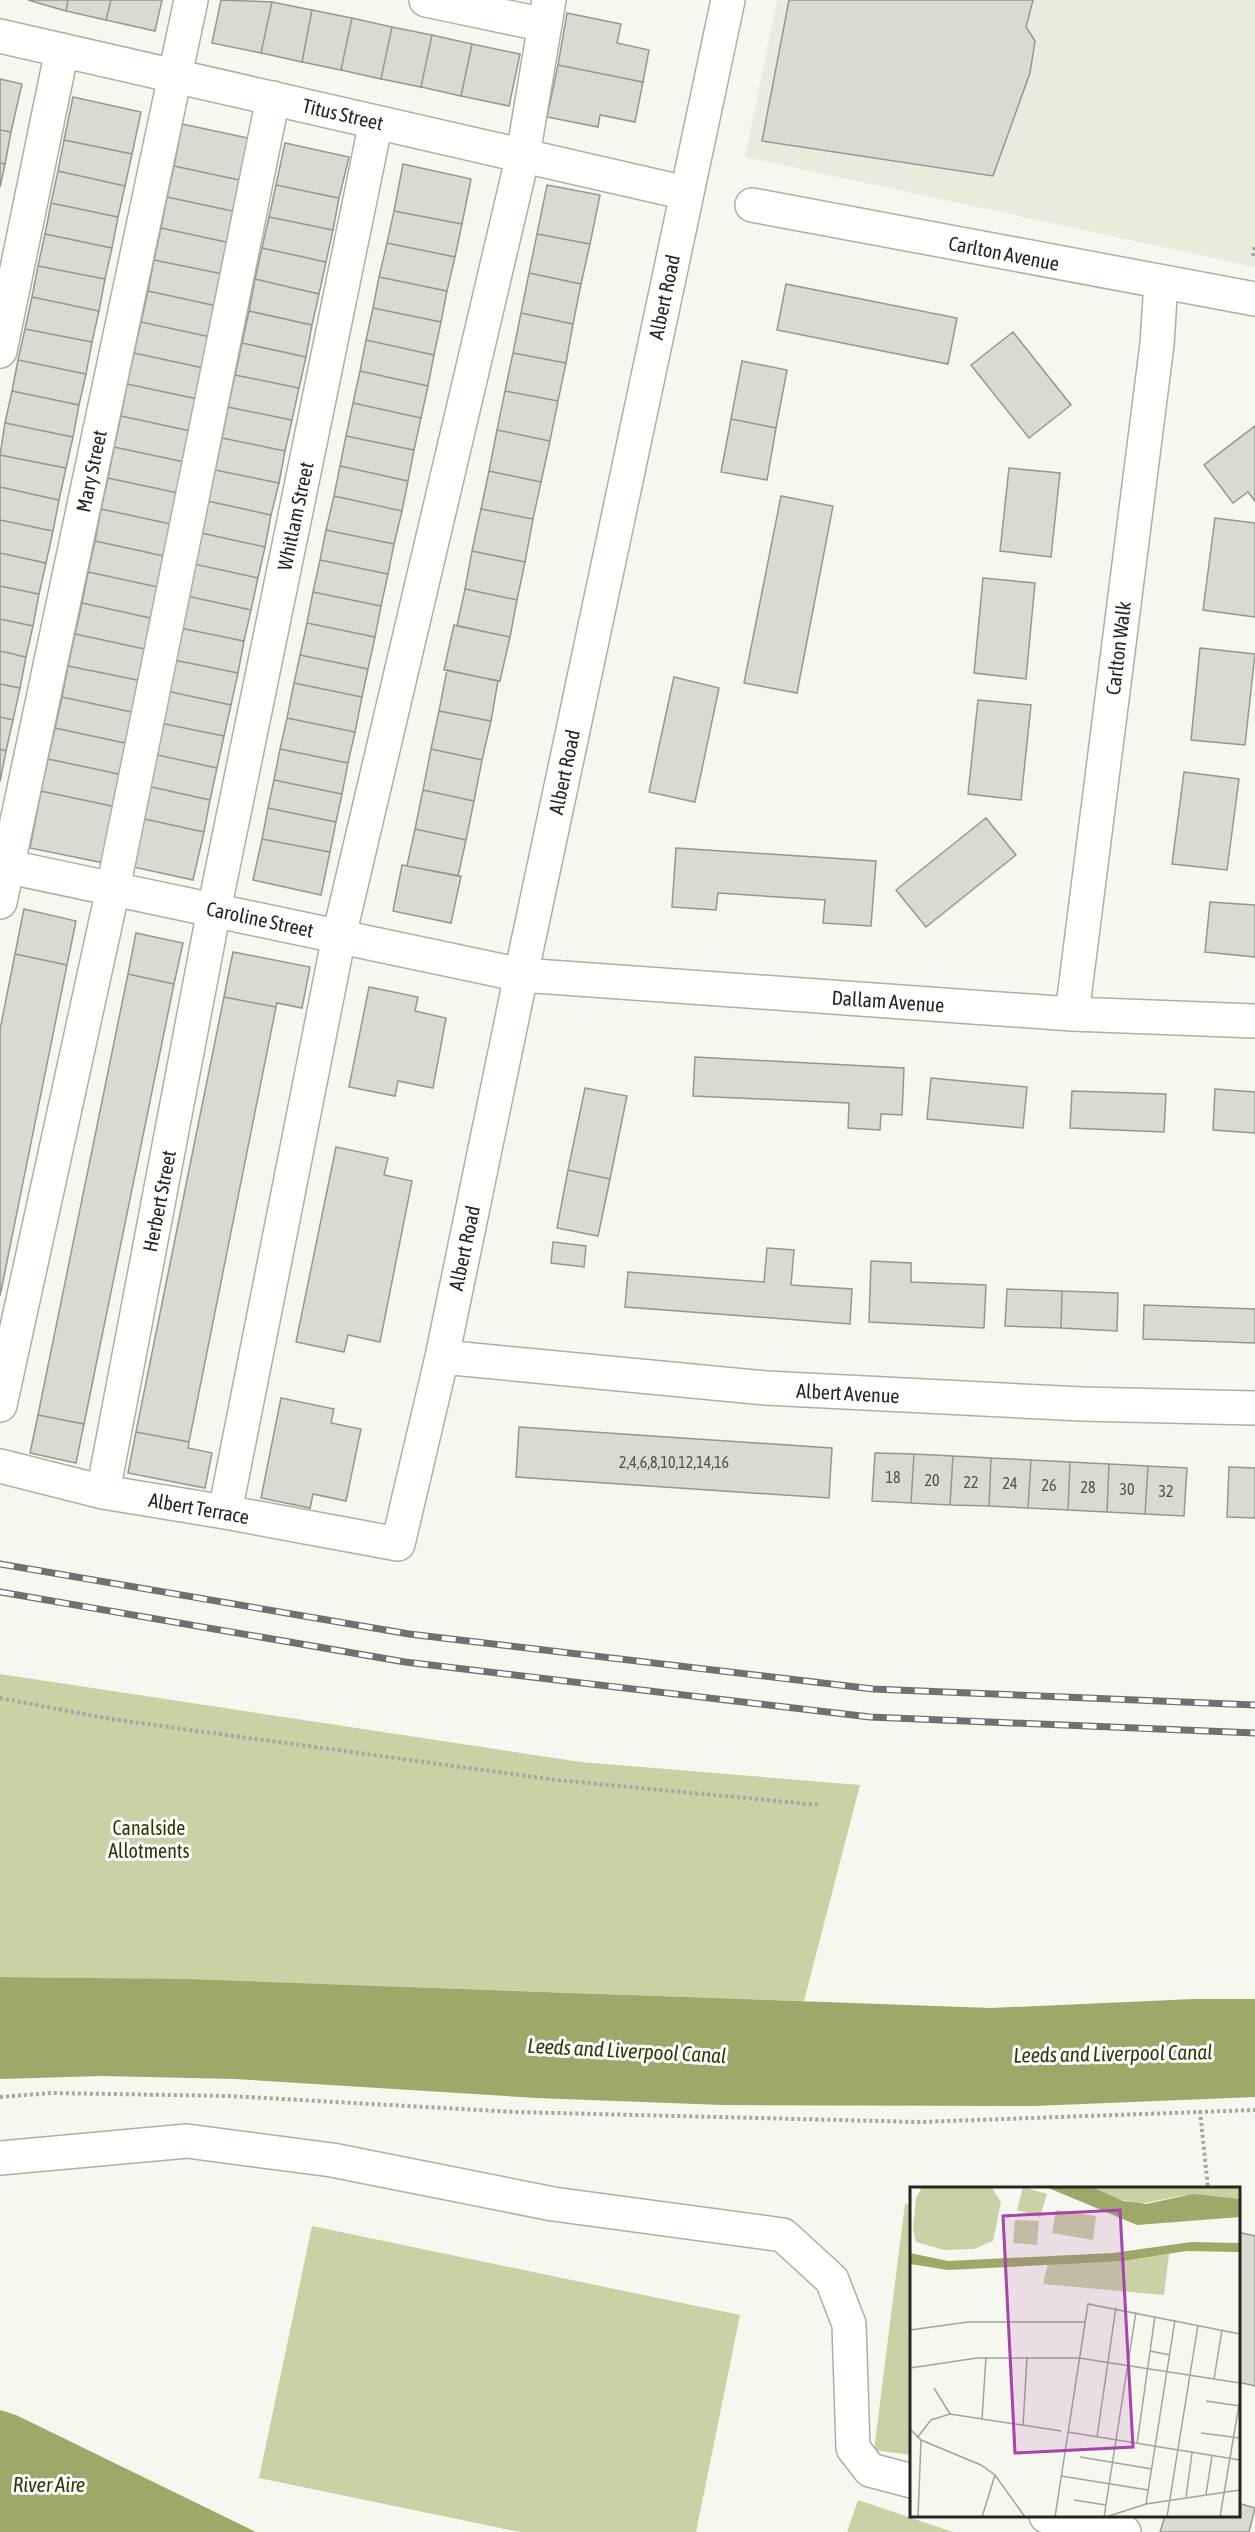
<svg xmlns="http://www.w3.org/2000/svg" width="1255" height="2532" font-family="'Asap Condensed',sans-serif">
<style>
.built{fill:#e9ecdc}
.green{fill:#c9d1a5}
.water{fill:#9da869}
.building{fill:#d9dad2;stroke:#969890;stroke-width:1.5}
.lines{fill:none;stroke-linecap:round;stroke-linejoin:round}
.minor-casing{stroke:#adafa7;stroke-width:36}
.path{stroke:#a5a7a0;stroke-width:4;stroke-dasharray:3 3;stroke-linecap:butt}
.minor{stroke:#fff;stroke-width:33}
.rail-casing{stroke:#6f716c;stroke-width:7}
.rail{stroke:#fff;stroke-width:4.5;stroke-dasharray:14;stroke-linecap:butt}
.labels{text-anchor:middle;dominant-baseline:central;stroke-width:6;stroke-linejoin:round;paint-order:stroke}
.number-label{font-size:16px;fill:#52534f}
.street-label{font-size:20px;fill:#252623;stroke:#fff}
.park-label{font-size:20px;fill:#2f3503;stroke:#fff}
.water-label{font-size:21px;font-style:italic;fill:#323806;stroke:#fff}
.inset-road{fill:none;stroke:#a2a49d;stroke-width:1.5}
.view{fill:#a744aa;fill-opacity:0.15;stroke:#a744aa;stroke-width:3}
.inset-edge{fill:none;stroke:#252623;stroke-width:3}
</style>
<rect width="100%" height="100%" fill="#f6f8ef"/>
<!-- built -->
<path class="built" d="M777,0H1255V268L1237,263L745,157Z"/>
<!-- green -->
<path class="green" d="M0,1674L581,1762L860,1785L804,2001C536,1993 268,1979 0,1977Z
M905,2204L911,2205V2455L874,2450Z
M312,2226L740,2315L696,2532H520L259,2478Z
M858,2500L953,2532H847Z"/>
<!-- water -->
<path class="water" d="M0,1977L183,1979L991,2008L1194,1999H1255V2097L1034,2106L723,2105L536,2098L235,2079L102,2076L0,2079Z
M0,2410L16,2415L256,2532H0Z"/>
<!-- building -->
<path class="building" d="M28,0H68L66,11Z
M68,0H111L106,20L66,11Z
M111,0H162L155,31L106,20Z
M221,0L272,2L261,53L212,43Z
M789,0H1033L1026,27L1035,41L1030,73L993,176L762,141Z
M272,2L312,10L302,62L261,53Z
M312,10L352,18L341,70L302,62Z
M567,13L621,24L617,43L649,50L643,82L558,65Z
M352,18L392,27L381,79L341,70Z
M392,27L432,35L421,87L381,79Z
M432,35L472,44L461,96L421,87Z
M472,44L520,54L509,106L461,96Z
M558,65L643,82L635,122L600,115L598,127L547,117Z
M0,79L22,84L11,132L0,130Z
M73,97L141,112L132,154L64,140Z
M182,124L262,141L253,183L174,166Z
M0,130L11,132L5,164L0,163Z
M64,140L132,154L125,186L58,171Z
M285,143L349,157L339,198L276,185Z
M0,163L5,164L0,187Z
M403,164L471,179L462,224L394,211Z
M174,166L253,183L246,214L167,197Z
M58,171L125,186L118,217L51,203Z
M276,185L339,198L333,230L269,217Z
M547,185L600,195L590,244L537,234Z
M167,197L246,214L240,245L161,228Z
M51,203L118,217L112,248L45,234Z
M394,211L462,224L455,257L387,243Z
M269,217L333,230L326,262L262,248Z
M161,228L240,245L233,276L154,260Z
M45,234L112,248L105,279L38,266Z
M537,234L590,244L581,284L529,273Z
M387,243L455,257L447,291L379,277Z
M262,248L326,262L319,294L255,279Z
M154,260L233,276L226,308L148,291Z
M38,266L105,279L99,311L32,297Z
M529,273L581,284L573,324L521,313Z
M379,277L447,291L441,322L373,308Z
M255,279L319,294L312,325L249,311Z
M786,284L957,318L948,364L777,330Z
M148,291L226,308L220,339L141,322Z
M32,297L99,311L92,342L25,329Z
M373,308L441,322L434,355L366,340Z
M249,311L312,325L306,357L242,343Z
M521,313L573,324L566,363L513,353Z
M141,322L220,339L213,370L134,353Z
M25,329L92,342L86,374L18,360Z
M1013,332L1071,405L1029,438L971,365Z
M366,340L434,355L428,386L360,371Z
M242,343L306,357L299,388L235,375Z
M134,353L213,370L207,401L127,384Z
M513,353L566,363L558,401L505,391Z
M18,360L86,374L79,405L12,391Z
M742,361L787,370L776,428L731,419Z
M360,371L428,386L421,418L353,403Z
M235,375L299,388L292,420L228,407Z
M127,384L207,401L200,433L121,416Z
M12,391L79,405L73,437L5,423Z
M505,391L558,401L550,441L497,430Z
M353,403L421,418L414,450L346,436Z
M228,407L292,420L285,451L222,438Z
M121,416L200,433L194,464L114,447Z
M731,419L776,428L767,480L721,472Z
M5,423L73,437L66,468L0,455Z
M1255,426V501L1248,492L1233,503L1204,465Z
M497,430L550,441L541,482L489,471Z
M346,436L414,450L408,481L340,466Z
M222,438L285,451L279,483L215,470Z
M114,447L194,464L187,495L108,478Z
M0,455L66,468L59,500L0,487Z
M340,466L408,481L402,511L334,496Z
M1009,468L1060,473L1051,557L1000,551Z
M215,470L279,483L271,515L208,501Z
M489,471L541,482L533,519L481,509Z
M108,478L187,495L180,526L101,509Z
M0,487L59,500L53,531L0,520Z
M334,496L402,511L394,544L326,530Z
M781,496L833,506L797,693L744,683Z
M208,501L271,515L265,547L201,533Z
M101,509L180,526L173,558L95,541Z
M481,509L533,519L525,562L472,551Z
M1215,518L1255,523V617L1203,610Z
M0,520L53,531L46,563L0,553Z
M326,530L394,544L388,574L320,560Z
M201,533L265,547L258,578L194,564Z
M95,541L173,558L167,589L88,572Z
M472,551L525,562L517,600L465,589Z
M0,553L46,563L39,594L0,586Z
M320,560L388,574L381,606L313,592Z
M194,564L258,578L251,610L187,596Z
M88,572L167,589L160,620L82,603Z
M983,578L1035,583L1026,679L974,673Z
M0,586L39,594L33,626L0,619Z
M465,589L517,600L510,637L457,626Z
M313,592L381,606L375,637L307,623Z
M187,596L251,610L244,641L180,628Z
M82,603L160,620L154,651L75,634Z
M0,619L33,626L26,657L0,651Z
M307,623L375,637L368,669L300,655Z
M454,625L510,637L500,681L444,670Z
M180,628L244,641L238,673L174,660Z
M75,634L154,651L147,682L68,666Z
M1200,648L1255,654L1245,745L1191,740Z
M0,651L26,657L20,688L0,684Z
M300,655L368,669L362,697L294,683Z
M174,660L238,673L231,705L167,691Z
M68,666L147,682L141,714L62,697Z
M447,670L498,681L491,721L439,711Z
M674,677L719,688L695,802L649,792Z
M294,683L362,697L355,732L287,718Z
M0,684L20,688L13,720L0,717Z
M167,691L231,705L224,736L160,723Z
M62,697L141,714L134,745L55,728Z
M978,700L1031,705L1021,800L968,794Z
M439,711L491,721L482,760L431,749Z
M0,717L13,720L6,751L0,749Z
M287,718L355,732L348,763L280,749Z
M160,723L224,736L217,768L153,754Z
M55,728L134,745L128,776L48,759Z
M0,749L6,751L0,782Z
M280,749L348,763L342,794L274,780Z
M431,749L482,760L474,801L423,790Z
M153,754L217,768L210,800L147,786Z
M48,759L128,776L121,808L41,791Z
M1184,772L1239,779L1227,870L1172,864Z
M274,780L342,794L336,822L268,808Z
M147,786L210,800L204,832L140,818Z
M423,790L474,801L466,840L415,829Z
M41,791L121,808L109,864L30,848Z
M268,808L336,822L330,852L262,839Z
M140,818L204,832L193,880L129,866Z
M986,818L1016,855L926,927L896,890Z
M415,829L466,840L458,876L407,866Z
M262,839L330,852L321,895L253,880Z
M676,848L876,861L871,926L823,923L825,900L718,893L716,910L672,907Z
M402,865L461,876L451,923L393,911Z
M1210,902L1255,905V957L1205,952Z
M24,909L76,921L67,965L15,954Z
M136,933L183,943L174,984L128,974Z
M233,952L310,967L302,1008L277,1003L276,1007L224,997Z
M15,954L67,965L0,1296V1030Z
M128,974L174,984L84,1424L38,1415Z
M369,987L418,997L415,1011L446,1018L433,1088L398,1081L395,1096L349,1087Z
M224,997L276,1007L189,1442L136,1432Z
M695,1057L904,1068L902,1115L881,1114L880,1130L848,1128L849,1103L693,1096Z
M931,1078L1027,1087L1023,1128L927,1119Z
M585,1088L627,1096L610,1179L568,1170Z
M1215,1089L1255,1092V1133L1213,1130Z
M1072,1091L1166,1094L1164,1132L1070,1128Z
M336,1147L388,1158L384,1175L412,1181L380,1342L348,1335L344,1352L296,1342Z
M568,1170L610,1179L598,1236L557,1228Z
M553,1242L586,1246L584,1267L551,1263Z
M767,1248L794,1250L791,1285L852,1289L850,1324L625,1307L628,1272L764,1282Z
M871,1261L911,1263V1282L986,1285L984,1328L869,1322Z
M1007,1289L1062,1291L1061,1328L1005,1326Z
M1062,1291L1118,1293L1117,1331L1061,1328Z
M1144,1305L1255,1309V1343L1143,1339Z
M281,1398L334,1409L331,1423L361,1429L346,1501L313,1494L310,1508L261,1498Z
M38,1415L84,1424L76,1463L30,1453Z
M519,1427L832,1448L829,1498L516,1477Z
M136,1432L189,1442L188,1448L212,1453L205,1488L128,1473Z
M875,1453L914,1454L911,1503L872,1501Z
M914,1454L953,1456L950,1505L911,1503Z
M953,1456L991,1458L989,1506L950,1505Z
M991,1458L1031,1460L1028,1508L989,1506Z
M1031,1460L1070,1462L1068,1510L1028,1508Z
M1070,1462L1109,1464L1107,1512L1068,1510Z
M1109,1464L1148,1466L1145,1514L1107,1512Z
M1148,1466L1187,1468L1184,1516L1145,1514Z
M1229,1467L1255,1468V1518L1227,1517Z
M1238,2232L1255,2236V2386L1238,2382Z
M1238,2503L1255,2508L1249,2532H1160L1165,2516H1238Z"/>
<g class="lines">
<!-- minor casing -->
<g class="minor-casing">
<path id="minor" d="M426,0L545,25
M0,36L686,193
M752,205L1255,299
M0,351L62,50
M0,865L521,975L1072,1014L1255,1021
M0,902L191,0
M1072,1014L1157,344L1161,282
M442,1357L766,1388L1082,1404L1255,1408
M0,1405L113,889L273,98
M0,1466L103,1492L225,1512L398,1544L442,1357L521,975L728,0
M103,1492L214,910L376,122
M225,1512L339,936L523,155L549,0
M0,2158L187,2141L332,2160L553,2204L783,2235L832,2280L849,2324L853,2448L870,2470L912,2481
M1046,2516L1124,2532"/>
</g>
<!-- path -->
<path class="path" d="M1253,256L1255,245
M0,1698L110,1719L556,1780L819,1805
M0,2097L51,2093L229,2096L515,2112L920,2122L1255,2110
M1200,2111L1208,2188"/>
<!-- minor -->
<use href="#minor" class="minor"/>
<!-- rail casing -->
<g class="rail-casing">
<path id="rail" d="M0,1564L409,1634L873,1689L1255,1705
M0,1592L405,1662L870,1717L1255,1733"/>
</g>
<!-- rail -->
<use href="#rail" class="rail"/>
</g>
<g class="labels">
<!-- number labels -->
<g class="number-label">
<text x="674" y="1462">2,4,6,8,10,12,14,16</text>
<text x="893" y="1477">18</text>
<text x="932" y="1480">20</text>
<text x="971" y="1482">22</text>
<text x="1010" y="1483">24</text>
<text x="1049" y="1485">26</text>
<text x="1088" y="1487">28</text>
<text x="1127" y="1489">30</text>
<text x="1166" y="1491">32</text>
</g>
<!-- street labels -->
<g class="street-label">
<text transform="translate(343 114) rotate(13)">Titus Street</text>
<text transform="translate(1004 253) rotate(11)">Carlton Avenue</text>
<text transform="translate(664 297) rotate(-78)">Albert Road</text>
<text transform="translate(91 471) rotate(-78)">Mary Street</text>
<text transform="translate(295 516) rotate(-78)">Whitlam Street</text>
<text transform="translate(1118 648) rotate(-83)">Carlton Walk</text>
<text transform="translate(564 772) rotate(-78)">Albert Road</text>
<text transform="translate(260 919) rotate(12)">Caroline Street</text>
<text transform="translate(888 1001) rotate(4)">Dallam Avenue</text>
<text transform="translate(159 1201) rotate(-79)">Herbert Street</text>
<text transform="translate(464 1248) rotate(-78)">Albert Road</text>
<text transform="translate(848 1393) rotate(3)">Albert Avenue</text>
<text transform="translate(199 1508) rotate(10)">Albert Terrace</text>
</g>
<!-- park labels -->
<g class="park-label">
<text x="149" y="1827">Canalside<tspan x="149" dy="23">Allotments</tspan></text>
</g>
<!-- water labels -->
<g class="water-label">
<text transform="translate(627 2050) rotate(3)">Leeds and Liverpool Canal</text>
<text transform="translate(1113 2053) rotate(-1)">Leeds and Liverpool Canal</text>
<text x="49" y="2484">River Aire</text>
</g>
</g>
<!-- overview -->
<g transform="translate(910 2187)">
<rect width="330" height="330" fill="#f6f8ef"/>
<path d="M12,0L82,1L91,15L83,54L64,62L34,63L6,55L3,42L6,11ZM113,0L137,7L130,30L107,23ZM182,0H330V12L275,8L230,17L203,11ZM146,23L186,29L183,53L142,46ZM105,33L129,34L127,58L103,56ZM259,67L254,108L133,97L138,76L214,74Z" fill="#c9d1a5"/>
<path d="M136,0H182L213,14L236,17L283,7L330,12V30L227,38ZM281,55L330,56V65L276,64L214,74L38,83L0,77V66L38,74L203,66Z" fill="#9da869"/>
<path class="inset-road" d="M0,143L58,135H175M240,164L260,168M0,181L67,171H169L330,196M304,192L312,143M24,201L40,227M296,214L330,219M72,232L76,170M113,239L117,170M0,242L11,253L71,278L85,288L72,330M158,245L330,273M291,246L330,251M187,250L206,120M7,251L21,233L40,227L151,244M227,257L245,129M170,270L242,282M85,288L115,330M151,289L238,303M296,307L302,269M276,310L282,266M164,313L196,318M236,317L265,133M8,330L11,253M145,330L178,117L330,147M194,330L226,125M196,330L236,317L330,303M257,330L288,138M310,330L330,212"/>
<path class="view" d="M210,23L223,260L105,266L93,29Z"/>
<rect width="330" height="330" class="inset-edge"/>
</g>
</svg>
